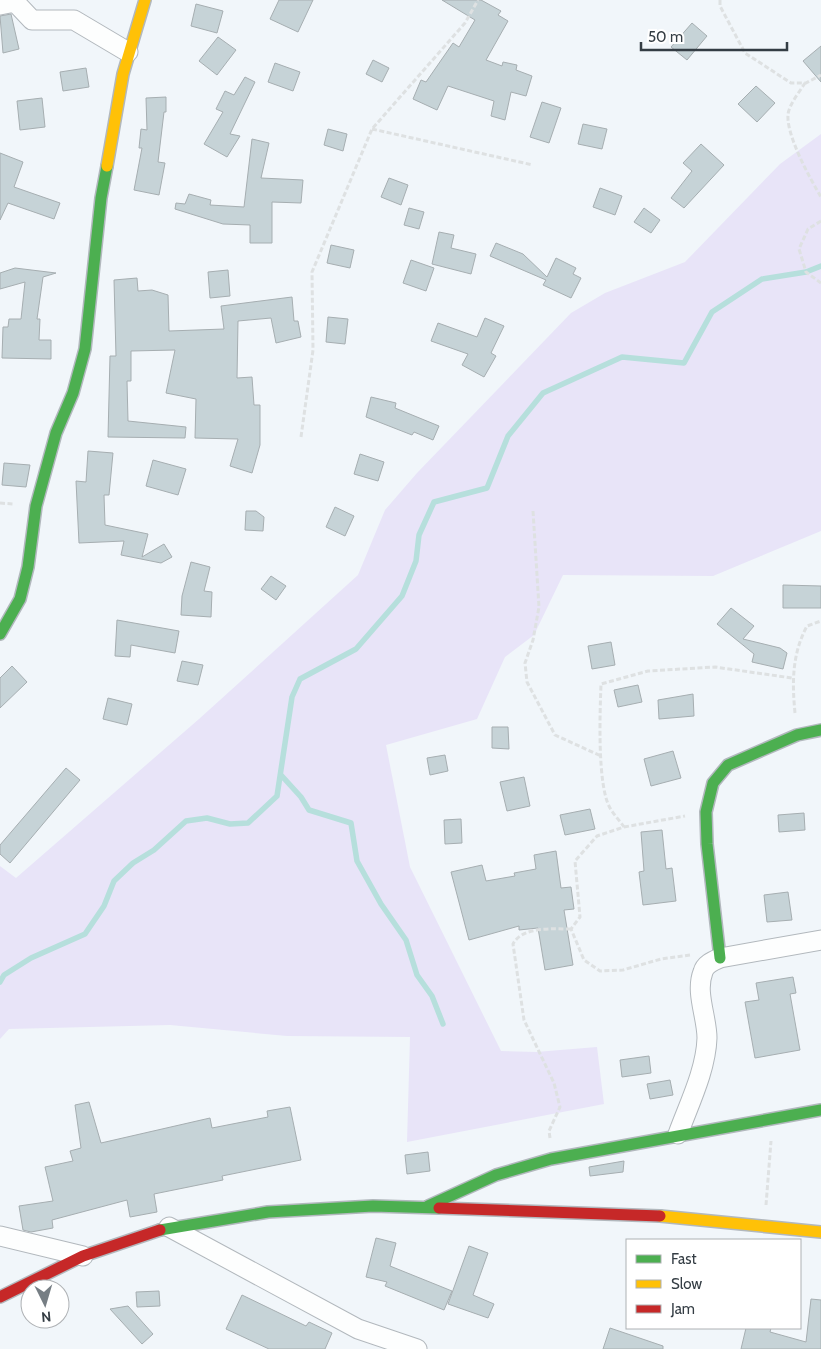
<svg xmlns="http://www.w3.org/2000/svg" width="821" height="1349" font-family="Cabin,sans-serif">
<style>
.green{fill:#e8e4f8}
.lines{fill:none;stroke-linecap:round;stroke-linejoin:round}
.stream{stroke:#b6dfdc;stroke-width:5.5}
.building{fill:#c6d3d7;stroke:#a6aeb1}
.street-casing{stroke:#b2b8bd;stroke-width:21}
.fast-casing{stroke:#b2b8bd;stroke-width:14}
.slow-casing{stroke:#b2b8bd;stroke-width:14}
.jam-casing{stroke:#b2b8bd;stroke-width:14}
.path{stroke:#dee1e2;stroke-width:3;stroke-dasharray:5 2.5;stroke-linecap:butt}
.street{stroke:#fdfefe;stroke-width:19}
.fast{stroke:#4caf50;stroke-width:11}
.slow{stroke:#ffc107;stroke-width:11}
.jam{stroke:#c62828;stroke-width:11}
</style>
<rect width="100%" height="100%" fill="#f1f6fa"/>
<!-- green -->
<path class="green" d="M821,134V531L713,576L563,575L534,635L505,657L477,719L386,745L410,867L501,1051L536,1052L597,1047L604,1104L407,1142L410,1037L287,1036L170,1025L9,1029L0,1039V866L16,878L199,719L358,575L385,510L417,473L571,313L605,293L685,262L780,164Z"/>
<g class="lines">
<!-- stream -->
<path class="stream" d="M281,775L301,797L309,810L351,823L357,861L381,904L406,940L417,975L432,996L443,1024
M0,982L4,975L31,958L85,934L104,906L114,881L133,863L154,850L186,821L207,818L230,824L248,823L277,796L292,697L300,679L356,649L402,596L416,561L419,535L434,502L487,488L508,436L543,393L622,357L684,363L712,312L762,279L806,272L821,266"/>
</g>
<!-- building -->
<path class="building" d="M279,0H313L298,32L270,19Z
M442,0H481L501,11L498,15L508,21L486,60L502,66L503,62L517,65L516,70L532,76L526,96L511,92L505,120L491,116L494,101L448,86L437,110L413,99L421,80L426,82L453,43L459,47L475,20Z
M196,4L223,11L217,33L191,26Z
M11,14L19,49L3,53L0,16Z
M692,23L707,36L687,60L671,47Z
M218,37L236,50L217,75L199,61Z
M821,46V82L803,61Z
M373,60L389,68L382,82L366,74Z
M275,63L300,72L293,91L268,82Z
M86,68L89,87L63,91L60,72Z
M245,77L255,82L230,134L240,136L227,157L204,144L223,112L216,109L225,91L234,95Z
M756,86L775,103L757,122L738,104Z
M166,97V112H164L158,162L165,163L159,195L134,190L142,148H139L141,129L147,130L146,98Z
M42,98L45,127L20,130L17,101Z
M542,102L561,108L549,143L530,137Z
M583,124L607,129L602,149L578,144Z
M328,129L347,134L343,151L324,145Z
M252,139L269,143L261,178L303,180L301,203L272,202V243H250V225L223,224L175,209L176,203L185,204L189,194L211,200L210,205L244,207Z
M701,144L724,165L684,208L671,198L692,171L683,163Z
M0,153L23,162L14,187L60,203L54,219L8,203L0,220Z
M389,178L408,185L401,205L381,197Z
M600,188L622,196L615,215L593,207Z
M409,208L424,212L419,229L404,225Z
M644,208L660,220L651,233L634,222Z
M439,232L454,235L451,248L476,254L471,274L432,264Z
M496,243L523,254L547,277L556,258L576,268L573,274L581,278L571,298L543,285L546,280L490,256Z
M331,245L354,250L350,268L327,263Z
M411,260L434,268L426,291L403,283Z
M15,268L56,273L43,277L37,319H40L39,340H51V359L2,358L3,327H8L9,319H21L25,282L0,289V273Z
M228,270L230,296L210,298L208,272Z
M137,278L138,291L152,290L168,295L169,331L224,329L221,306L292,297L294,321H298L301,337L276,343L271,318L238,321L237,378L252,377L254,405H260V445L252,473L230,466L238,439L195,438L196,399L166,393L175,350L131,351V381H127L128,421L186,427L185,438L108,437L110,356H116L114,280Z
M328,317L348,319L345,344L326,342Z
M485,318L504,326L491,353L496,356L484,377L462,365L468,354L431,341L438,323L477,337Z
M371,397L396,403L395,408L439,426L433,440L414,432L412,435L366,417Z
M88,451L113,453L109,495H104L105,525L148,534L142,557L164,544L172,557L161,563L121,555L124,541L79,543L76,481L86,482Z
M360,454L384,462L378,481L354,474Z
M153,460L186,469L178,495L146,486Z
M4,463L30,465L26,487L2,485Z
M335,507L354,516L345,536L326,527Z
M246,511H256L264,517L263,531L245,530Z
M191,562L210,567L204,591L212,592L211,617L181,615L182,596Z
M271,576L286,586L276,600L261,589Z
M783,585L821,586V608H783Z
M731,608L754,626L743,639L780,648L787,653L783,669L752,662L754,654L717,624Z
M117,620L179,631L175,653L131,645L130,657L115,656Z
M611,642L615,665L592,669L588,646Z
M182,661L203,665L198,685L177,681Z
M12,666L27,682L0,708V678Z
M638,685L642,702L618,707L614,690Z
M693,694L694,716L659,719L658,700Z
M108,698L132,704L127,725L103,719Z
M492,727H508L509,749L492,748Z
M673,751L681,778L651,786L644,759Z
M445,755L448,771L430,775L427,758Z
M66,768L80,780L10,863L0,854V845Z
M524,777L530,806L507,811L500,782Z
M590,809L595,829L565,835L560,815Z
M804,813L805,830L779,832L778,815Z
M461,819L462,843L445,844L444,820Z
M662,830L666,869L672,868L676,901L643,905L639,872L644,871L641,832Z
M556,851L561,888L571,887L574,909L564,910L573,965L545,970L538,928L519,930V926L469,940L451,872L482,865L486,881L515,876L514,873L536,869L534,855Z
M788,892L792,920L767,922L764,895Z
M793,977L796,993L790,994L800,1050L755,1058L745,1002L759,1000L756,983Z
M649,1056L651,1073L622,1077L620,1060Z
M670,1080L673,1095L650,1099L647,1084Z
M89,1102L101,1143L210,1118L212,1128L268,1117L267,1111L290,1107L301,1160L222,1176L223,1180L154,1194L157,1212L130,1217L127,1200L52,1220L53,1228L31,1232L23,1230L19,1206L53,1201L45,1167L73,1161L70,1151L81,1148L75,1105Z
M428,1152L430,1171L407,1174L405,1155Z
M624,1161L623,1172L590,1176L589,1167Z
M376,1238L396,1243L390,1266L452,1291L444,1310L385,1286L387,1282L366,1277Z
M469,1246L488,1253L473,1295L494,1304L488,1318L448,1304Z
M159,1291L160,1306L137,1307L136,1292Z
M242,1295L306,1326L309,1322L332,1333L325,1349H269L226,1329Z
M811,1299L821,1300V1349H741L746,1328H771L770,1332L806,1342Z
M128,1306L153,1334L142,1344L110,1309Z
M610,1328L663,1346V1349H603Z"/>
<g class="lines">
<!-- street casing -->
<g class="street-casing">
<path id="street" d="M0,5L15,2L32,20H74L128,52
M678,1134C689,1104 706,1070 707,1038C707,1017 695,992 703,972C705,964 713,961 720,958L821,940
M169,1227L358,1329L417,1349
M0,1236L83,1256"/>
</g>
<!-- fast casing -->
<g class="fast-casing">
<path id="fast" d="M0,634L20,599L28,567L36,506L56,433L73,393L85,349L101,198L107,166
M720,958L707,844L706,812L713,783L728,765L797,735L821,730
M428,1206L496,1175L551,1159L821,1110
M160,1230L268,1212L373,1206L439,1208"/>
</g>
<!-- slow casing -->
<g class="slow-casing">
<path id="slow" d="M107,166L123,74L145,0
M660,1216L821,1232"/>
</g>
<!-- jam casing -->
<g class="jam-casing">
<path id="jam" d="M439,1208L660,1216
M0,1297L83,1256L160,1230"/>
</g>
<!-- path -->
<path class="path" d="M720,0V6L745,53L791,83H806L821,75
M805,83C800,91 792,101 789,110C782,129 811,180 821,197
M372,129L533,165
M821,221L808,229L799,249L806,272L821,283
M301,437L313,350L312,272L372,129L465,23L478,0
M0,503L13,504
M533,511L539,607L533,640L525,663L527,682L555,735L601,756
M795,713C792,682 792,654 807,626L821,621
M624,827L685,816
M690,955L661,959L623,970L600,971L584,960L571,929L580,917L575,861L597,836L624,827C620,821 614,815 610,808C597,785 600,712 601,684L648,671L715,667L792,678
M550,1138L549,1131L560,1107L554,1083L524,1020L513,944C522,926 554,929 571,929
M766,1205L771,1141"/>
<!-- street -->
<use href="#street" class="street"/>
<!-- fast -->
<use href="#fast" class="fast"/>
<!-- slow -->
<use href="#slow" class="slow"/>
<!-- jam -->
<use href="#jam" class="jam"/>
</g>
<!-- legend -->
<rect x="626" y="1239" width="175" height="90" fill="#ffffff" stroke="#aeb1b4"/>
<rect x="636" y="1255" width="25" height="8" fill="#4caf50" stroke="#aeb1b4"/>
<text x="671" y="1264" font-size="15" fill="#343d44">Fast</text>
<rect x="636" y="1280" width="25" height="8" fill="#ffc107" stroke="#aeb1b4"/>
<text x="671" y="1289" font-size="15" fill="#343d44">Slow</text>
<rect x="636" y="1305" width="25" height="8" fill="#c62828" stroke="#aeb1b4"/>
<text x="671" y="1314" font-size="15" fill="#343d44">Jam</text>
<!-- north arrow -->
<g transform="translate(45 1304) rotate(175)"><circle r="24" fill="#ffffff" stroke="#aeb1b4"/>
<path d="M0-4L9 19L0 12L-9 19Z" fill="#767e84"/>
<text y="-8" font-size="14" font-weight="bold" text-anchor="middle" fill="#343d44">N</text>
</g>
<!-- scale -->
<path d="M641 42v8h146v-8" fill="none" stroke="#343d44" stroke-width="2.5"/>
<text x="648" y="42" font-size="15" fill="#343d44" stroke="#ffffff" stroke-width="4" paint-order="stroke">50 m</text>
</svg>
